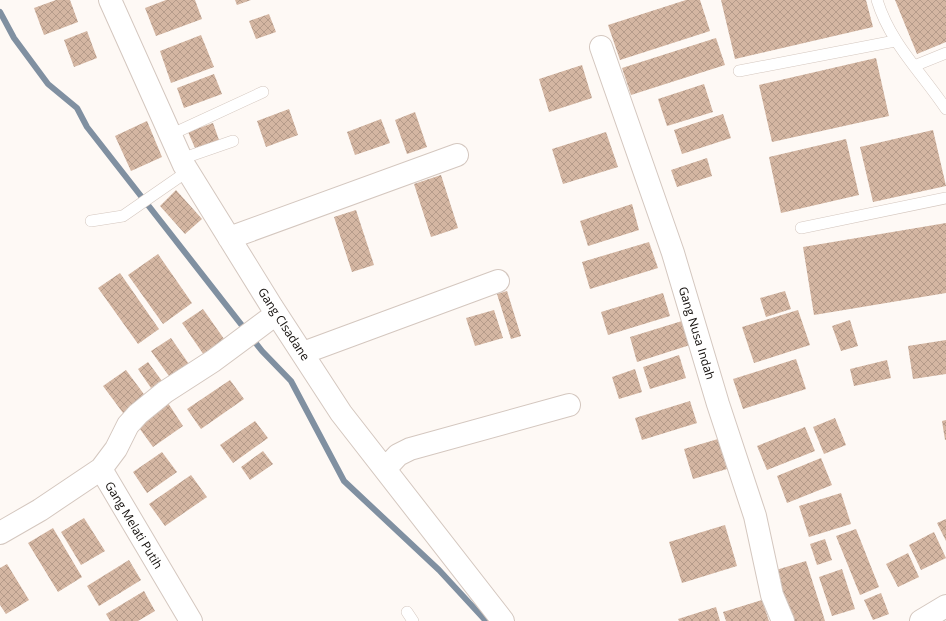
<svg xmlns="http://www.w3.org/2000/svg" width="946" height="621" font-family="'Open Sans',sans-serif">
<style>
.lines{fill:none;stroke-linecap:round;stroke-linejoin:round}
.stream{stroke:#8090a1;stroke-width:6}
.building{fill:url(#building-cross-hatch)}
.service-casing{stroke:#d4c7bf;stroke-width:12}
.minor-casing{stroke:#d4c7bf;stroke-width:24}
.trunk-casing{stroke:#d4c7bf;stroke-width:24}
.service{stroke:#fff;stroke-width:11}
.minor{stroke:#fff;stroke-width:22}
.trunk{stroke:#fff;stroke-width:22}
.labels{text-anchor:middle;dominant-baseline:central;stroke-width:3;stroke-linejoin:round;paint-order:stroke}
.street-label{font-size:12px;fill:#130f0c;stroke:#fff}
</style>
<defs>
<pattern id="building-cross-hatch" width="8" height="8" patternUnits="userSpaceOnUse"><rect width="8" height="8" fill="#d4b6a2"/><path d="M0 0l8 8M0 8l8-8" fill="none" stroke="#b59b8a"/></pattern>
</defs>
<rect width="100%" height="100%" fill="#fef9f5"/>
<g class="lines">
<!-- stream -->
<path class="stream" d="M0,12L14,38L48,84L77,108L87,127L262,351L291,381L344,481L439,570L486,621"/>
</g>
<!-- building -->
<path class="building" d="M56,0H70L78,22L44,35L34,8Z
M166,0H195L202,19L156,36L145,8Z
M235,0H251L237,5Z
M686,0H700L710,31L620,60L608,25Z
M721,0H866L873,27L735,59Z
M895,0H946V42L917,54Z
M269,14L276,32L256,39L249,21Z
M87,31L97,58L74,67L64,40Z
M201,35L214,67L171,83L160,51Z
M716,38L725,65L631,95L622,68Z
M876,58L889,116L772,142L759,85Z
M582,65L592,98L549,112L539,79Z
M214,74L222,94L184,108L177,88Z
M704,84L713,112L667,126L658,99Z
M289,109L298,135L266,147L257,121Z
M415,112L427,147L407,154L395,120Z
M723,114L731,138L682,154L674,130Z
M381,119L390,143L355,155L347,132Z
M147,121L162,157L131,171L115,136Z
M213,123L219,140L195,148L188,132Z
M933,130L946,186L873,202L860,147Z
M606,132L618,167L563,184L552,149Z
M846,139L859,195L781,213L769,157Z
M707,158L712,176L677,187L671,170Z
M441,175L458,228L431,237L414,184Z
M176,190L202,219L185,234L160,206Z
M632,204L639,230L588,246L580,221Z
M356,210L374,265L352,272L334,217Z
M946,223V293L814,315L803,247Z
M649,242L658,268L590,289L582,262Z
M158,254L192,303L163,324L128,275Z
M120,273L159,329L138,344L98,288Z
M507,291L521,336L511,339L497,294Z
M785,291L791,309L766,317L760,298Z
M663,293L670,316L608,335L601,312Z
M203,309L229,346L208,361L182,323Z
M494,310L503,338L475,346L466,318Z
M798,310L810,345L754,363L742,327Z
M850,320L858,346L841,351L832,326Z
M682,321L690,345L637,362L630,337Z
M171,338L193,370L174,383L151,351Z
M946,340V374L913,379L908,346Z
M679,355L686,378L650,389L643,367Z
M796,359L806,389L743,409L733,379Z
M887,360L891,378L854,386L850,369Z
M148,362L162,381L151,388L138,369Z
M635,369L642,392L619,399L612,377Z
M126,370L149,401L126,417L103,386Z
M230,380L244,399L201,429L187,409Z
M690,401L697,423L642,440L635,418Z
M168,403L183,426L153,447L137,425Z
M835,418L846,445L824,454L813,427Z
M946,420V440H945L942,421Z
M255,421L268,438L233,463L220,445Z
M805,427L815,451L767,470L757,446Z
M718,439L727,469L693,479L684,449Z
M263,451L273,464L250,480L241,467Z
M162,452L177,472L147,493L133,472Z
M821,458L832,485L787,503L777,476Z
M191,475L207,497L165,526L149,504Z
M841,493L851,524L809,537L799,506Z
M84,518L105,551L81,565L61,532Z
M946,519V541L937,523Z
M725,525L737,566L682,583L669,542Z
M53,528L82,577L58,592L28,543Z
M856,529L879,587L860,595L836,536Z
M934,532L946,558L921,570L909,545Z
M825,539L832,560L817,565L810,544Z
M908,553L919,577L898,587L886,564Z
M129,560L141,580L99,606L87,586Z
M806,561L825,621H792L776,570Z
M7,564L29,600L6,614L0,605V568Z
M842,569L855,609L832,616L819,577Z
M144,591L155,611L138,621H110L106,614Z
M881,593L889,614L873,620L864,600Z
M762,600L769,621H726L723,612Z
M716,607L720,621H679L678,619Z"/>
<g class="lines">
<!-- service casing -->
<g class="service-casing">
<path id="service" d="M877,0C890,43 922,73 946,109
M914,66L946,53
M739,71L895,41
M170,135L263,92
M181,159L233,141
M91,221L123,216L188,171
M801,228L946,198
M407,612L413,621"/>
</g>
<!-- minor casing -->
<g class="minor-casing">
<path id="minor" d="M110,0L184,165L272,307L341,413L503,621
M601,47L673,253L718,404L755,516L772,595L783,621
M229,238L457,155
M303,353L498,281
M101,469L116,449L128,425L138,414L165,392L213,361L276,314
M385,469L398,455L410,449L569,405
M0,533L40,510L101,469L191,621"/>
</g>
<!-- trunk casing -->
<g class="trunk-casing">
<path id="trunk" d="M921,621L946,606"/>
</g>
<!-- service -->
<use href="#service" class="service"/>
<!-- minor -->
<use href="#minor" class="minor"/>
<!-- trunk -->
<use href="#trunk" class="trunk"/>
</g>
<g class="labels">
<!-- street labels -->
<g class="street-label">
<text transform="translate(284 324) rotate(57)">Gang CIsadane</text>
<text transform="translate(697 333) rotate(73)">Gang Nusa Indah</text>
<text transform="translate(134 525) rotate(59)">Gang Melati Putih</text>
</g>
</g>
</svg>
